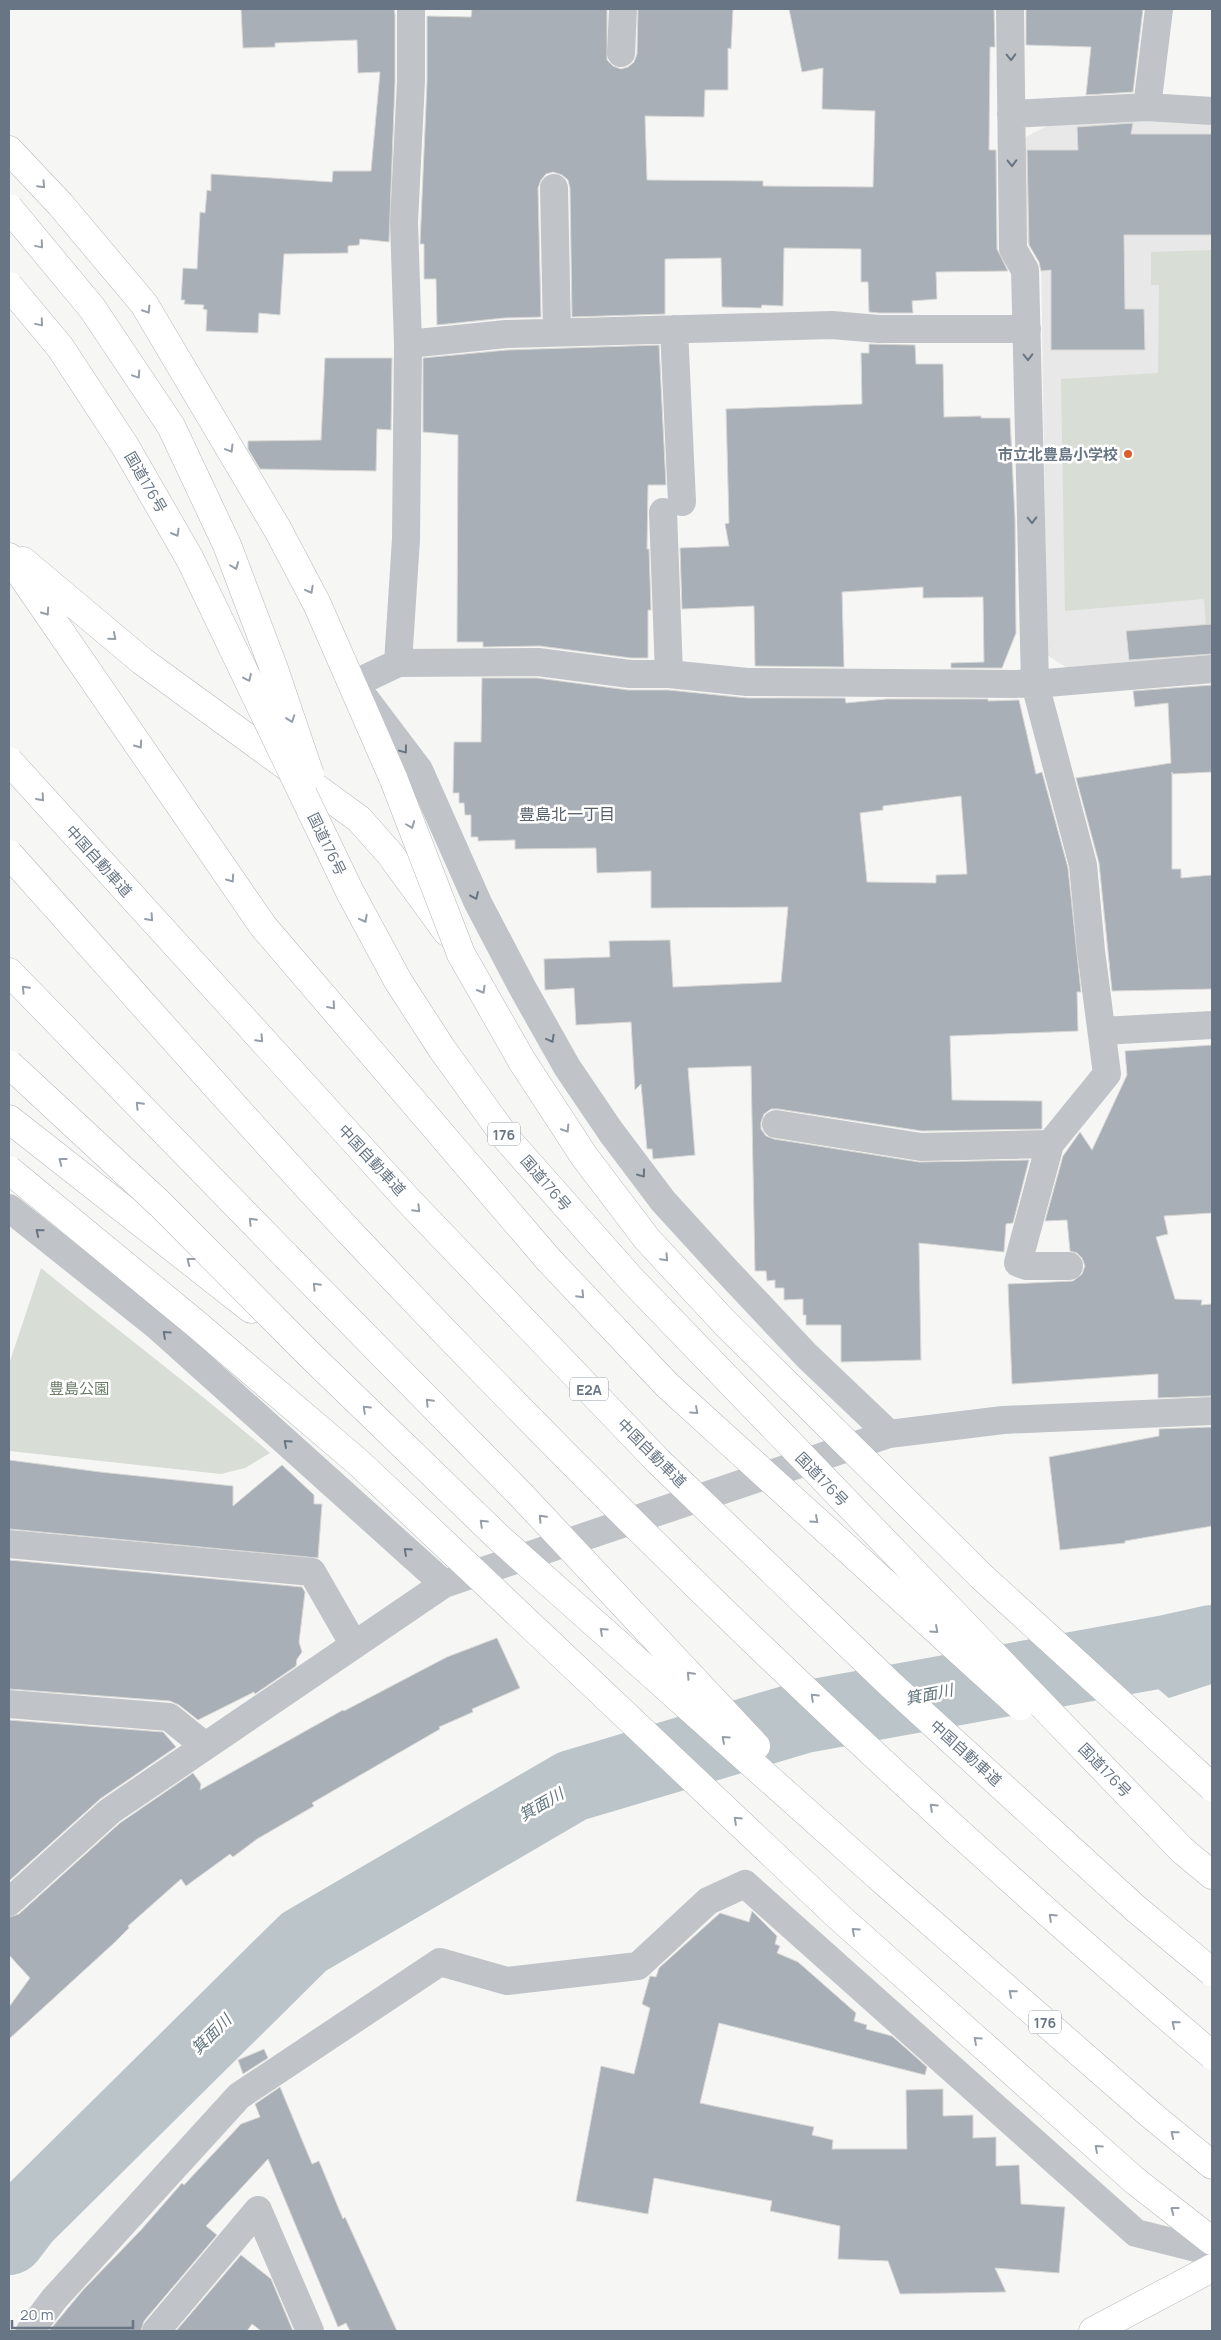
<svg xmlns="http://www.w3.org/2000/svg" width="1221" height="2340" font-family="Manrope,'Noto Sans JP',sans-serif">
<style>
.built{fill:#e7e8e7}
.green{fill:#d8ddd5}
.water{fill:#bac4c9}
.lines{fill:none;stroke-linecap:round;stroke-linejoin:round}
.river{stroke:#bac4c9;stroke-width:72}
.building{fill:#a9afb6;stroke:#d8d8d6;fill-rule:evenodd}
.secondary-casing{stroke:#b5b9be;stroke-width:29}
.highway-casing{stroke:#b5b8bb;stroke-width:29}
.street{stroke:#c0c3c7;stroke-width:28}
.secondary{stroke:#fff;stroke-width:28}
.highway{stroke:#fff;stroke-width:28}
.highway-bridge-casing{stroke:#b5b8bb;stroke-width:29;stroke-linecap:butt}
.highway-bridge{stroke:#fff;stroke-width:28}
.oneway{stroke:#677584}
.oneway2{stroke:#959ea9}
.poi-dot{fill:#dd5f2d;stroke:#fff;stroke-width:2}
.labels{text-anchor:middle;dominant-baseline:central;stroke-width:5;stroke-linejoin:round;paint-order:stroke}
.shield{fill:#fff;stroke:#959ea9;stroke-width:1}
.shield-label{font-size:14px;font-weight:bold;fill:#677584}
.poi-label{font-size:15px;font-weight:bold;fill:#677584;stroke:#fff;text-anchor:end}
.street-label{font-size:15px;fill:#677584;stroke:#fff}
.park-label{font-size:15px;fill:#697b65;stroke:#fff}
.neighbourhood-label{font-size:16px;fill:#545f69;stroke:#fff}
.water-label{font-size:16px;font-style:italic;fill:#63777f;stroke:#fff}
</style>
<rect width="100%" height="100%" fill="#f6f7f4"/>
<!-- built -->
<path class="built" d="M1145,119L1212,122V655L1067,668L1047,655L1041,254L1027,242L1024,138L1047,126Z"/>
<!-- green -->
<path class="green" d="M1212,250V624L1206,625L1204,599L1065,611L1061,379L1158,373L1159,285H1151V252Z
M41,1268C117,1330 196,1389 270,1453L245,1468L221,1474L9,1451V1364Z"/>
<!-- water -->
<path class="water" d="M1212,1616V1684L1169,1698L1105,1646Z"/>
<g class="lines">
<!-- river -->
<path class="river" d="M9,2239L25,2218L304,1942L572,1786L804,1717L1167,1651L1212,1641"/>
</g>
<!-- building -->
<path class="building" d="M241,9H394L395,15V81L389,242L360,239L359,245L348,246V253L284,254L280,315L259,313L258,333L206,331L207,310L203,309L204,305L184,304L185,300H181L183,268L197,269L200,212L205,213L207,190L211,191V174L332,182L333,171H371L380,72L358,73L357,40L275,43V47L243,48Z
M472,9H607V60L613,66L621,69L628,67L634,62L637,54L638,9H733L731,49L728,48V90H705L704,117L645,116L647,180L763,181V186L873,187L875,111L822,109L823,68L802,72L789,9H994L995,47H990L989,150H996L997,249L1008,271L936,272L937,299L912,301L913,313H880L869,312L868,282H861V249L784,248L783,306L762,305L761,308L722,307L721,258L665,259V314L572,317L570,188L568,180L562,175L553,172L546,174L541,180L538,188L541,317L504,318L437,325L436,279H424V244H420L427,82V16L471,17Z
M1026,9H1143L1133,92L1086,95L1091,47L1026,45Z
M1133,123L1131,134H1212V235H1124L1125,309H1144L1145,350H1051V270L1041,271L1039,262L1029,245L1027,150H1078L1077,127Z
M869,344L915,345L916,364H943L944,417L981,416V418H1010L1015,519L1016,633L1002,668H951V663L984,662L983,597L923,598V587L842,592L844,667L755,666L754,606L682,609L680,548L729,546L725,524L729,523L726,409L862,404L861,353H869Z
M659,345L666,485H648L647,549H649L651,610H648V658H631L540,646L483,647V642H457L458,435L423,432V358L507,350Z
M325,358H392L391,430L377,429L376,471L260,469L248,449V441L321,440Z
M1212,624V654L1129,660L1126,631Z
M482,678H537L628,690H668L747,698H845L846,703L887,699H988V701L1019,700L1036,774L1042,772L1068,868L1081,992H1077L1078,1031L950,1036L952,1100L1042,1101V1129L922,1131L778,1109H771L764,1114L761,1122V1129L766,1136L774,1139L919,1162L1029,1160L1013,1223L1006,1224L1004,1252L919,1243L921,1360L841,1362V1325H806V1315H803V1299L784,1300V1288H775V1280L767,1281L766,1271H755L751,1066L688,1068L695,1155L653,1159L652,1149H647L641,1084L635,1090L631,1022L576,1025L574,988L545,990L544,959L610,957L609,941L670,940L673,987L781,982L788,907L651,908V871L597,873L596,848L515,849V840L478,841V837H471V815H465L464,803H459V793H453L454,742H481ZM961,796L967,874L936,875V883L867,882L860,813L883,810V806Z
M1212,685V772L1172,774V772V869H1181V878L1212,875V989L1112,991L1099,863L1076,778L1171,763L1168,703L1135,707L1133,691Z
M1212,1045V1213L1164,1216L1168,1234L1156,1237L1175,1299L1202,1300L1201,1305L1212,1304V1396L1158,1398V1374L1012,1384L1008,1284L1073,1281L1082,1274L1085,1266L1082,1258L1077,1253L1070,1251L1067,1220L1045,1221L1063,1156L1080,1132L1092,1150L1127,1075L1125,1051Z
M1212,1427V1526L1125,1541V1543L1060,1550L1049,1457L1159,1436V1429Z
M9,1460L100,1472L233,1486V1506L282,1465L314,1495V1504H322L318,1558L9,1529Z
M9,1560L302,1587L305,1592L299,1642L302,1652L297,1659L296,1666L255,1694L254,1692L198,1720L179,1705L170,1701L9,1689Z
M497,1638L520,1688L472,1709L473,1712L439,1727L440,1729L312,1803L314,1806L257,1839L233,1857L230,1854L186,1886L181,1879L128,1926L129,1928L114,1943L9,2039V2007L30,1978L9,1955V1917L19,1914L120,1823L193,1773L201,1784L200,1790L343,1710L344,1711L447,1657Z
M9,1720L163,1732L176,1747L100,1799L9,1881Z
M752,1911L777,1936L775,1944L780,1946L777,1953L798,1962L856,2013L854,2021L867,2025L866,2029L892,2036L927,2067L925,2075L719,2023L700,2103L814,2127L812,2135L833,2140L832,2149H907L906,2090L943,2089V2116L973,2115V2138L996,2137V2166L1019,2165L1021,2204L1065,2207L1059,2273L995,2268L1006,2292L900,2294L888,2261L838,2259L840,2226L770,2211L772,2201L654,2178L648,2214L576,2201L601,2066L634,2074L650,2008L642,2004L650,1976L656,1977L659,1968L720,1913L749,1922Z
M264,2049L268,2058L243,2074L238,2060Z
M280,2087L312,2164L319,2161L343,2219L345,2217L397,2331H350L346,2323L338,2327L268,2159L206,2226L217,2235L144,2321L141,2331H49L83,2290L141,2230L182,2183L184,2185L241,2124L260,2117L255,2104Z
M241,2255L271,2279L293,2331H261L252,2324L247,2331H176Z"/>
<g class="lines">
<!-- secondary casing -->
<g class="secondary-casing">
<path id="secondary" d="M1093,2331L1212,2268"/>
</g>
<!-- highway casing -->
<g class="highway-casing">
<path id="highway" d="M9,150L60,204L144,304L278,530L317,604L394,780
M9,557L263,926L548,1259
M23,561L142,661L359,819L390,854L447,932
M9,972L286,1256
M9,1119L251,1309
M1182,1850L1212,1875
M879,1877L1150,2114L1212,2165
M1134,2180L1212,2241"/>
</g>
<!-- street -->
<path class="street" d="M1010,9L1013,249L1025,270L1035,684L1083,865L1091,951L1107,1074L1050,1144L1018,1263L1026,1266H1069
M621,53L623,9
M1147,107L1159,9
M1011,114L1147,107L1212,111
M554,188L557,332
M674,329L682,502
M408,344L506,334L832,325L879,329H1027
M663,512L669,674
M398,663L406,539L408,344L404,222L411,81V9
M1102,1031L1212,1025
M776,1124L921,1147L1050,1144
M9,1208L157,1326L444,1584
M889,1434L807,1356L726,1270L663,1201L611,1132L567,1067L522,987L478,903L419,770L354,684L398,663L538,662L630,674H669L747,682L1035,684L1212,669
M9,1544L312,1572L354,1645
M9,1704L169,1717L205,1746
M9,1902L110,1811L444,1584L889,1434L1003,1420L1212,1411
M30,2331L54,2299L239,2096L440,1962L507,1981L638,1966L708,1901L745,1884L1136,2233L1212,2252
M156,2331L258,2210L310,2331"/>
<!-- secondary -->
<use href="#secondary" class="secondary"/>
<!-- highway -->
<use href="#highway" class="highway"/>
<!-- highway-bridge casing -->
<g class="highway-bridge-casing">
<path id="highway-bridge" d="M9,208L92,308L171,426L227,545L274,669L310,775
M9,286L60,347L125,446L190,559L350,892L398,981L442,1049L507,1139L632,1280L1182,1850
M9,761L408,1200L658,1461L890,1684L1135,1908L1212,1972
M394,780L461,954L522,1061L584,1156L647,1239L725,1323L981,1576L1212,1787
M9,854C125,983 239,1115 358,1241C628,1527 912,1801 1212,2055
M9,1064L160,1204L311,1356L498,1537L879,1877
M9,1170L195,1323L359,1463L838,1916L1134,2180
M286,1256L523,1497L756,1746
M548,1259L667,1385L1020,1706"/>
</g>
<!-- highway-bridge -->
<use href="#highway-bridge" class="highway-bridge"/>
</g>
<!-- one-way arrows -->
<defs><path id="oneway-chevron" d="M-2-3.5L2.5 0L-2 3.5" fill="none" stroke-width="1.6" stroke-linecap="round" stroke-linejoin="round" transform="scale(1.25)"/></defs>
<g class="oneway">
<use href="#oneway-chevron" transform="translate(1011 57) rotate(89)"/>
<use href="#oneway-chevron" transform="translate(1012 163) rotate(89)"/>
<use href="#oneway-chevron" transform="translate(1028 357) rotate(89)"/>
<use href="#oneway-chevron" transform="translate(1032 520) rotate(89)"/>
<use href="#oneway-chevron" transform="translate(404 750) rotate(53)"/>
<use href="#oneway-chevron" transform="translate(475 896) rotate(66)"/>
<use href="#oneway-chevron" transform="translate(551 1039) rotate(61)"/>
<use href="#oneway-chevron" transform="translate(642 1174) rotate(53)"/>
<use href="#oneway-chevron" transform="translate(39 1232) rotate(-141)"/>
<use href="#oneway-chevron" transform="translate(166 1334) rotate(-138)"/>
<use href="#oneway-chevron" transform="translate(287 1443) rotate(-138)"/>
<use href="#oneway-chevron" transform="translate(407 1551) rotate(-138)"/>
</g>
<g class="oneway2">
<use href="#oneway-chevron" transform="translate(42 185) rotate(47)"/>
<use href="#oneway-chevron" transform="translate(40 245) rotate(50)"/>
<use href="#oneway-chevron" transform="translate(147 310) rotate(58)"/>
<use href="#oneway-chevron" transform="translate(40 323) rotate(50)"/>
<use href="#oneway-chevron" transform="translate(137 375) rotate(56)"/>
<use href="#oneway-chevron" transform="translate(230 449) rotate(59)"/>
<use href="#oneway-chevron" transform="translate(176 533) rotate(60)"/>
<use href="#oneway-chevron" transform="translate(235 566) rotate(69)"/>
<use href="#oneway-chevron" transform="translate(310 590) rotate(62)"/>
<use href="#oneway-chevron" transform="translate(46 612) rotate(55)"/>
<use href="#oneway-chevron" transform="translate(113 637) rotate(40)"/>
<use href="#oneway-chevron" transform="translate(248 678) rotate(65)"/>
<use href="#oneway-chevron" transform="translate(291 719) rotate(71)"/>
<use href="#oneway-chevron" transform="translate(139 745) rotate(55)"/>
<use href="#oneway-chevron" transform="translate(41 798) rotate(48)"/>
<use href="#oneway-chevron" transform="translate(411 825) rotate(69)"/>
<use href="#oneway-chevron" transform="translate(231 879) rotate(55)"/>
<use href="#oneway-chevron" transform="translate(150 918) rotate(48)"/>
<use href="#oneway-chevron" transform="translate(364 919) rotate(62)"/>
<use href="#oneway-chevron" transform="translate(25 989) rotate(-134)"/>
<use href="#oneway-chevron" transform="translate(482 990) rotate(60)"/>
<use href="#oneway-chevron" transform="translate(332 1006) rotate(49)"/>
<use href="#oneway-chevron" transform="translate(260 1039) rotate(47)"/>
<use href="#oneway-chevron" transform="translate(139 1105) rotate(-134)"/>
<use href="#oneway-chevron" transform="translate(566 1129) rotate(57)"/>
<use href="#oneway-chevron" transform="translate(62 1161) rotate(-142)"/>
<use href="#oneway-chevron" transform="translate(417 1209) rotate(46)"/>
<use href="#oneway-chevron" transform="translate(252 1221) rotate(-134)"/>
<use href="#oneway-chevron" transform="translate(665 1258) rotate(47)"/>
<use href="#oneway-chevron" transform="translate(190 1261) rotate(-142)"/>
<use href="#oneway-chevron" transform="translate(316 1286) rotate(-134)"/>
<use href="#oneway-chevron" transform="translate(581 1295) rotate(47)"/>
<use href="#oneway-chevron" transform="translate(429 1402) rotate(-134)"/>
<use href="#oneway-chevron" transform="translate(366 1409) rotate(-136)"/>
<use href="#oneway-chevron" transform="translate(695 1411) rotate(42)"/>
<use href="#oneway-chevron" transform="translate(542 1518) rotate(-133)"/>
<use href="#oneway-chevron" transform="translate(815 1520) rotate(42)"/>
<use href="#oneway-chevron" transform="translate(483 1523) rotate(-136)"/>
<use href="#oneway-chevron" transform="translate(935 1630) rotate(42)"/>
<use href="#oneway-chevron" transform="translate(603 1631) rotate(-138)"/>
<use href="#oneway-chevron" transform="translate(690 1675) rotate(-133)"/>
<use href="#oneway-chevron" transform="translate(814 1697) rotate(-136)"/>
<use href="#oneway-chevron" transform="translate(725 1739) rotate(-138)"/>
<use href="#oneway-chevron" transform="translate(933 1807) rotate(-137)"/>
<use href="#oneway-chevron" transform="translate(737 1820) rotate(-137)"/>
<use href="#oneway-chevron" transform="translate(1052 1917) rotate(-137)"/>
<use href="#oneway-chevron" transform="translate(855 1931) rotate(-138)"/>
<use href="#oneway-chevron" transform="translate(1012 1993) rotate(-139)"/>
<use href="#oneway-chevron" transform="translate(1175 2024) rotate(-140)"/>
<use href="#oneway-chevron" transform="translate(977 2040) rotate(-138)"/>
<use href="#oneway-chevron" transform="translate(1174 2134) rotate(-141)"/>
<use href="#oneway-chevron" transform="translate(1098 2148) rotate(-138)"/>
<use href="#oneway-chevron" transform="translate(1174 2210) rotate(-143)"/>
</g>
<!-- markers -->
<circle class="poi-dot" cx="1128" cy="454" r="5"/>
<g class="labels">
<!-- shield labels -->
<g class="shield">
<rect x="488" y="1122.5" width="32" height="23" rx="4"/>
<rect x="570" y="1377.5" width="38" height="23" rx="4"/>
<rect x="1029" y="2010.5" width="32" height="23" rx="4"/>
</g>
<g class="shield-label">
<text x="504" y="1134">176</text>
<text x="589" y="1389">E2A</text>
<text x="1045" y="2022">176</text>
</g>
<!-- poi labels -->
<g class="poi-label">
<text x="1118" y="454">市立北豊島小学校</text>
</g>
<!-- street labels -->
<g class="street-label">
<text transform="translate(146 482) rotate(60)">国道176号</text>
<text transform="translate(327 844) rotate(64)">国道176号</text>
<text transform="translate(99 861) rotate(48)">中国自動車道</text>
<text transform="translate(372 1160) rotate(47)">中国自動車道</text>
<text transform="translate(546 1183) rotate(49)">国道176号</text>
<text transform="translate(652 1453) rotate(45)">中国自動車道</text>
<text transform="translate(822 1479) rotate(46)">国道176号</text>
<text transform="translate(966 1753) rotate(42)">中国自動車道</text>
<text transform="translate(1105 1770) rotate(46)">国道176号</text>
</g>
<!-- park labels -->
<g class="park-label">
<text x="79" y="1388">豊島公園</text>
</g>
<!-- neighbourhood labels -->
<g class="neighbourhood-label">
<text x="567" y="814">豊島北一丁目</text>
</g>
<!-- water labels -->
<g class="water-label">
<text transform="translate(929 1694) rotate(-11)">箕面川</text>
<text transform="translate(541 1804) rotate(-30)">箕面川</text>
<text transform="translate(211 2034) rotate(-45)">箕面川</text>
</g>
</g>
<!-- border -->
<rect width="1221" height="2340" fill="none" stroke="#677584" stroke-width="20"/>
<!-- scale -->
<path d="M12 2320v8h121v-8" fill="none" stroke="#677584" stroke-width="2.5"/>
<text x="20" y="2320" font-size="15" fill="#677584" stroke="#ffffff" stroke-width="4" paint-order="stroke">20 m</text>
</svg>
